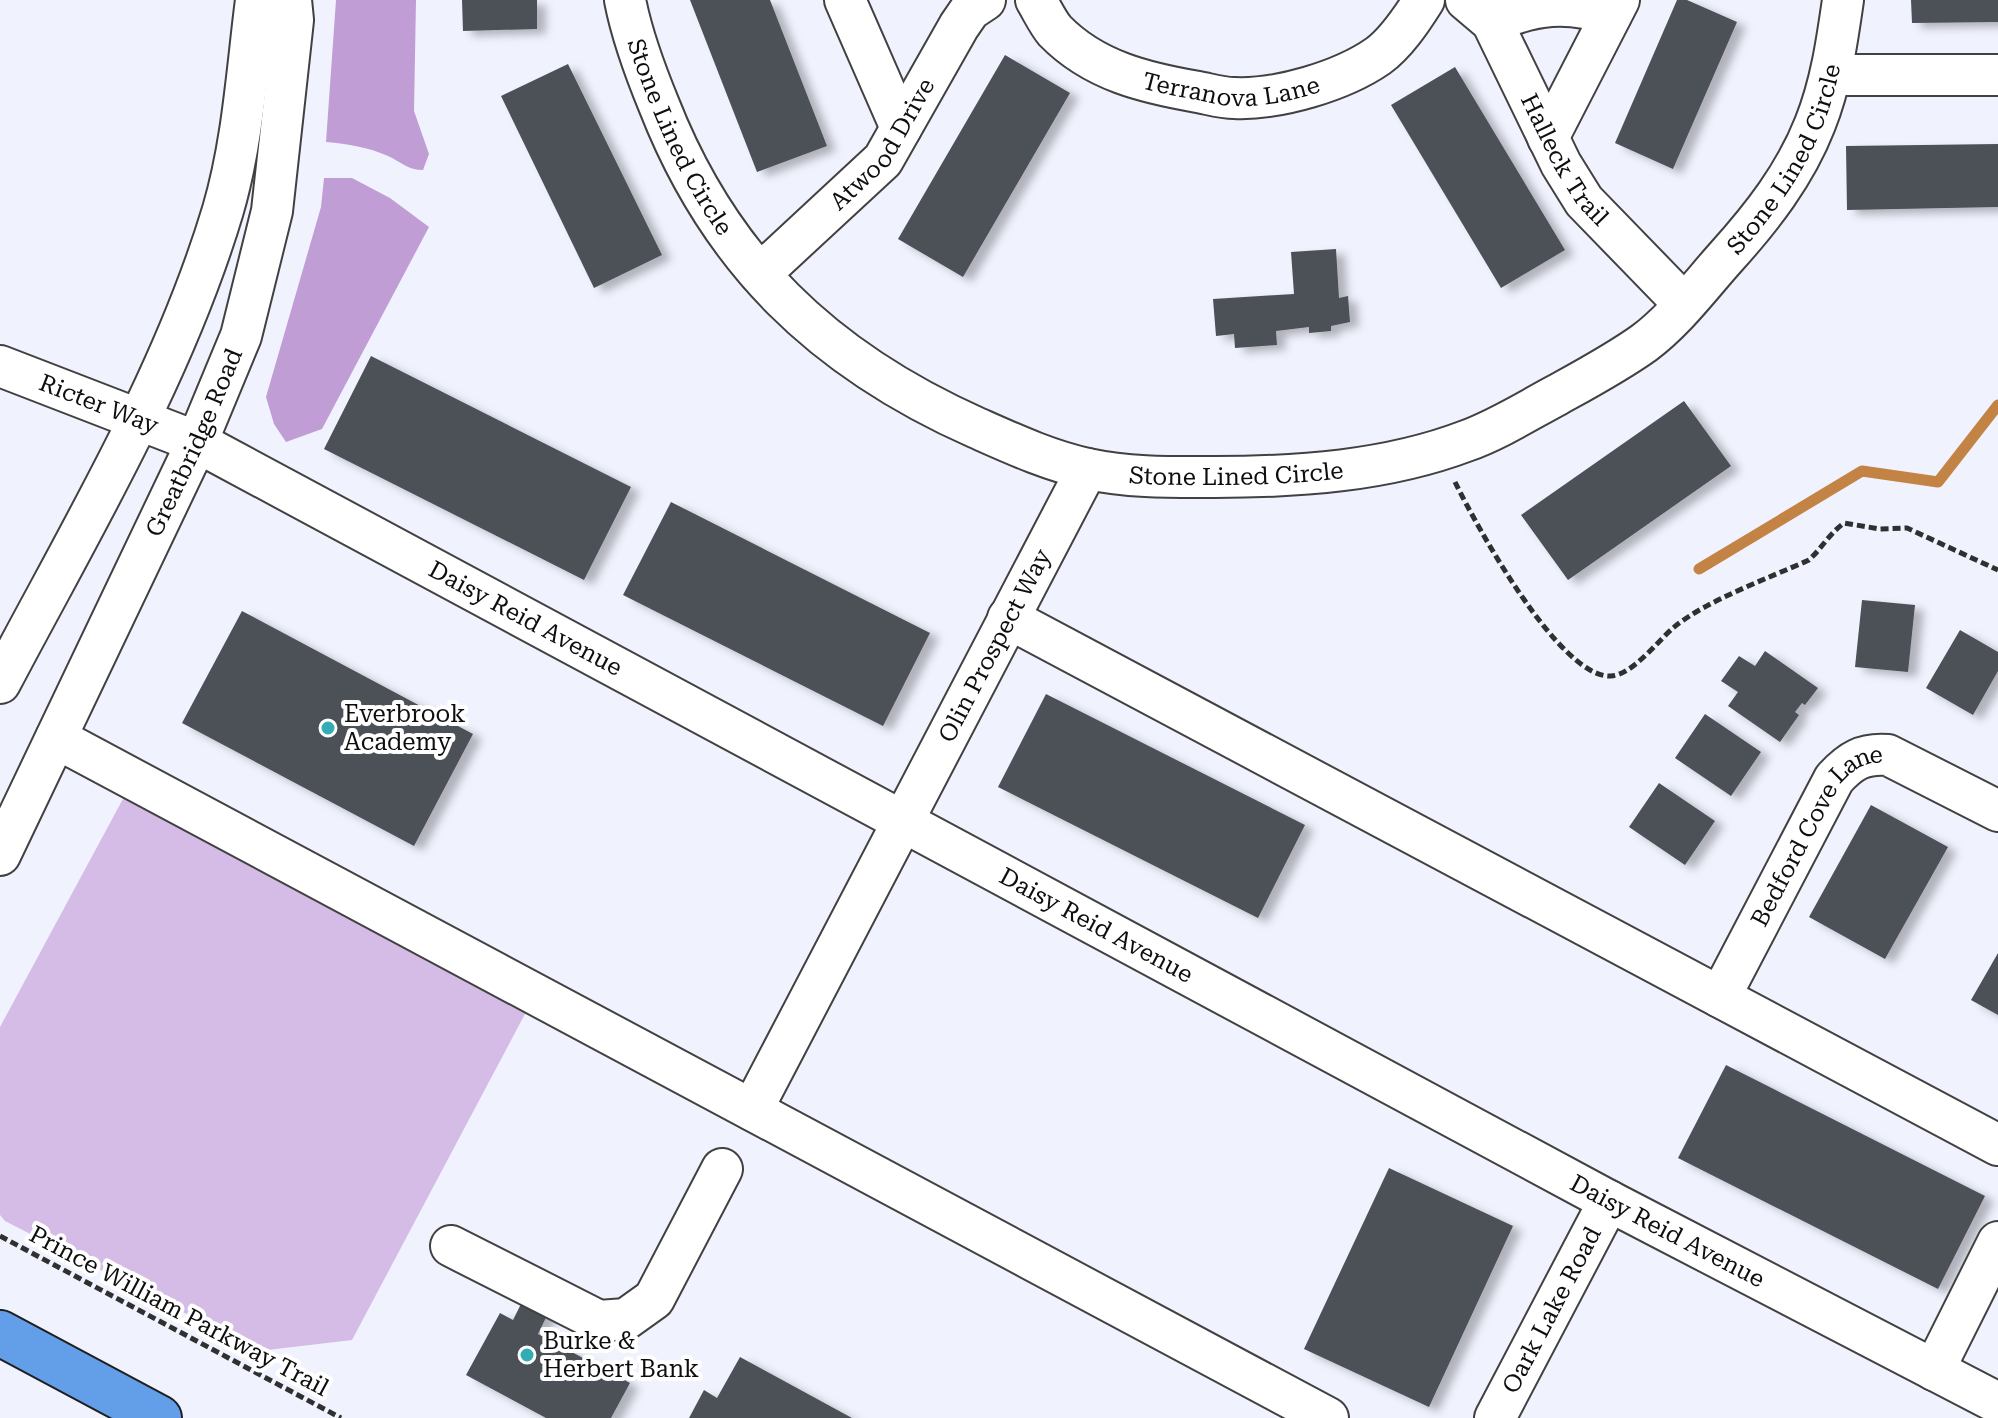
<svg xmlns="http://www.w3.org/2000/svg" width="1998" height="1418" font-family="'Roboto Serif',serif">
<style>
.green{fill:#d4bce6}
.forest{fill:#c19dd5}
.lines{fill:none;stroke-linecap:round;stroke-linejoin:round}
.stream{stroke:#c38345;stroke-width:11}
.building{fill:#4b5156;filter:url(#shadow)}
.minor-casing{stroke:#414141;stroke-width:44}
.highway-casing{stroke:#1f1f1f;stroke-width:48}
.path{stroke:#303030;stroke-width:5;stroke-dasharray:8 4;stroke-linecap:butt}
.minor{stroke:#fff;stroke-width:40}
.highway{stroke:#639fe9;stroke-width:44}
.poi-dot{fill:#31adb3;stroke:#fff;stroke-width:3}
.labels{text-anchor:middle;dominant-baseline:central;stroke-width:8;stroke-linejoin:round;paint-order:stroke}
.street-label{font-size:24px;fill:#0e0e0e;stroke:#fff}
.poi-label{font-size:24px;fill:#0e0e0e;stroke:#fff;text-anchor:start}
</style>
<defs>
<filter id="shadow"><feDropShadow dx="9" dy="5" stdDeviation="4" flood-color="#0004"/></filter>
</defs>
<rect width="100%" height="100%" fill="#f0f2fe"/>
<!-- green -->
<path class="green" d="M124,797L526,1012L352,1340L259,1351L5,1221L0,1215V1027Z"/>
<!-- forest -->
<path class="forest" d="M336,0H416L414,111L429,154L423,170C408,170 401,162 388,156C368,147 348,144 326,142Z
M324,178H352L390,198L429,227L322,429L286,442L274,424L266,397L321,207Z"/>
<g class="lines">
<!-- stream -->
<path class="stream" d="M1699,569L1862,471L1938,482L1998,405"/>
</g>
<!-- building -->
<path class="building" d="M462,0H537V29L463,31Z
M690,0H770L827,146L757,172Z
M1677,0H1687L1737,22L1673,169L1615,143Z
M1911,0H1998V22L1912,23Z
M1005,55L1070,93L963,277L898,239Z
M568,64L662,255L594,288L501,96Z
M1455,67L1565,250L1501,288L1391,105Z
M1998,144V207L1847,210L1846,146Z
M1336,249L1339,298L1348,296L1350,322L1331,326V331L1309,333V327L1276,331L1277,345L1235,348L1234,334L1216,336L1213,299L1294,294L1291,252Z
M371,356L631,487L584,580L324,449Z
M1684,401L1731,466L1568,580L1521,515Z
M671,502L930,633L883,726L623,595Z
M1862,600L1915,605L1908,672L1855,667Z
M242,611L473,734L414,846L182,723Z
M1960,630L1998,652V671L1973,715L1926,688Z
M1765,651L1818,688L1805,705L1802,703L1795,712L1799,715L1780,742L1728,706L1738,692L1721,681L1739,656L1755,666Z
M1046,694L1305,825L1258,918L998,787Z
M1705,714L1761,752L1731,796L1675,758Z
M1659,783L1715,821L1685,865L1629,827Z
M1871,805L1948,847L1885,959L1809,917Z
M1998,953V1015L1971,1000Z
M1726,1065L1985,1196L1938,1289L1678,1158Z
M1389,1168L1513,1226L1429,1407L1304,1349Z
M534,1278L559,1291L538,1334L630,1383L611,1418H546L466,1375L500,1313L513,1320Z
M740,1357L852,1418H689L704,1390L717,1398Z"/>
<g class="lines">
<!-- minor casing -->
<g class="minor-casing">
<g id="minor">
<path id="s1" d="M625,0C632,36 645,71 659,105C720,261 824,360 977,428C1013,444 1050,461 1088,469C1130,478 1173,477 1215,477C1298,477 1387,471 1466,441C1497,430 1527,411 1557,395C1586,379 1616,363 1644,343C1675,320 1700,286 1726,257C1762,217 1795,175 1815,124C1831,84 1837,42 1843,0"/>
<path d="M845,0L901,128"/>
<path id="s2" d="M1036,0C1042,10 1048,23 1055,31C1094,71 1146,83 1198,92C1209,94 1222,98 1234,98C1278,100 1342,81 1378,56C1396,43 1412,19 1424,0"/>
<path id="s3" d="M1466,0L1492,22L1561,164L1584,201L1684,304"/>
<path d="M1492,22C1535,4 1567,0 1611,15"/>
<path d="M1831,75H1998"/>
<path d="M1548,138L1619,0"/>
<path id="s4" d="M760,274L883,160L959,26L970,10L985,0"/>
<path id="s5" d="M0,366L197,442L1609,1201L1998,1403"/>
<path d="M1008,618L1998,1145"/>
<path d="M0,683C81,529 173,377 223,210C243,142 247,70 256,0"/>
<path d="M56,738L1328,1418"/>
<path id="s6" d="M0,855L197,442L241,336L272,211L293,20L291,0"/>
<path id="s7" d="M1720,997L1834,779C1850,761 1863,753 1888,755L1998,811"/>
<path id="s8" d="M752,1110L1087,469"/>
<path d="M451,1246L599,1321L626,1319L654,1299L722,1169"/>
<path d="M1934,1370L1998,1242"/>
<path id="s9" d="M1495,1418L1609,1201"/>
</g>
</g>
<!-- highway casing -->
<g class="highway-casing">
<path id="highway" d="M0,1333L159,1418"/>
</g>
<!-- path -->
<path class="path" d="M1455,482C1476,525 1560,679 1611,676C1632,675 1657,642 1673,628C1705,601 1769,578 1809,560C1822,548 1829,534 1844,523L1880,529L1907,528L1998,570
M0,1236L341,1418"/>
<!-- minor -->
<use href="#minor" class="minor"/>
<!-- highway -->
<use href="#highway" class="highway"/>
</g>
<!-- markers -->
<g class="poi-dot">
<circle cx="328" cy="728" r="8"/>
<circle cx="527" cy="1355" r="8"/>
</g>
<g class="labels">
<!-- street labels -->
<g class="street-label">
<text stroke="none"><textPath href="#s2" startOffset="228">Terranova Lane</textPath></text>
<text stroke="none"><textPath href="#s1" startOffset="148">Stone Lined Circle</textPath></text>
<text stroke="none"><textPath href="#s4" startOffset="180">Atwood Drive</textPath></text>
<text stroke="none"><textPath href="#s1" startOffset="1516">Stone Lined Circle</textPath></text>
<text stroke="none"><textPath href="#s3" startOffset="190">Halleck Trail</textPath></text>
<text stroke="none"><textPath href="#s5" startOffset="106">Ricter Way</textPath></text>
<text stroke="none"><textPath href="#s6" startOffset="456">Greatbridge Road</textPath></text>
<text stroke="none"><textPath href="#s1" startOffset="844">Stone Lined Circle</textPath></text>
<text stroke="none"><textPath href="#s5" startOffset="584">Daisy Reid Avenue</textPath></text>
<text stroke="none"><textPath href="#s8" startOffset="524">Olin Prospect Way</textPath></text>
<text stroke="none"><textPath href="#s7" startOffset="192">Bedford Cove Lane</textPath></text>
<text stroke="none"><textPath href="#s5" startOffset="1232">Daisy Reid Avenue</textPath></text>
<text stroke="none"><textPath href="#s5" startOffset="1880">Daisy Reid Avenue</textPath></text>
<text stroke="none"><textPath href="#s9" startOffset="122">Oark Lake Road</textPath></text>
<text transform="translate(179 1311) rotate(28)">Prince William Parkway Trail</text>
</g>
<!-- poi labels -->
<g class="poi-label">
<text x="344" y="714">Everbrook<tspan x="344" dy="28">Academy</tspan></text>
<text x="543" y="1341">Burke &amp;<tspan x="543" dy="28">Herbert Bank</tspan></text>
</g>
</g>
</svg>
